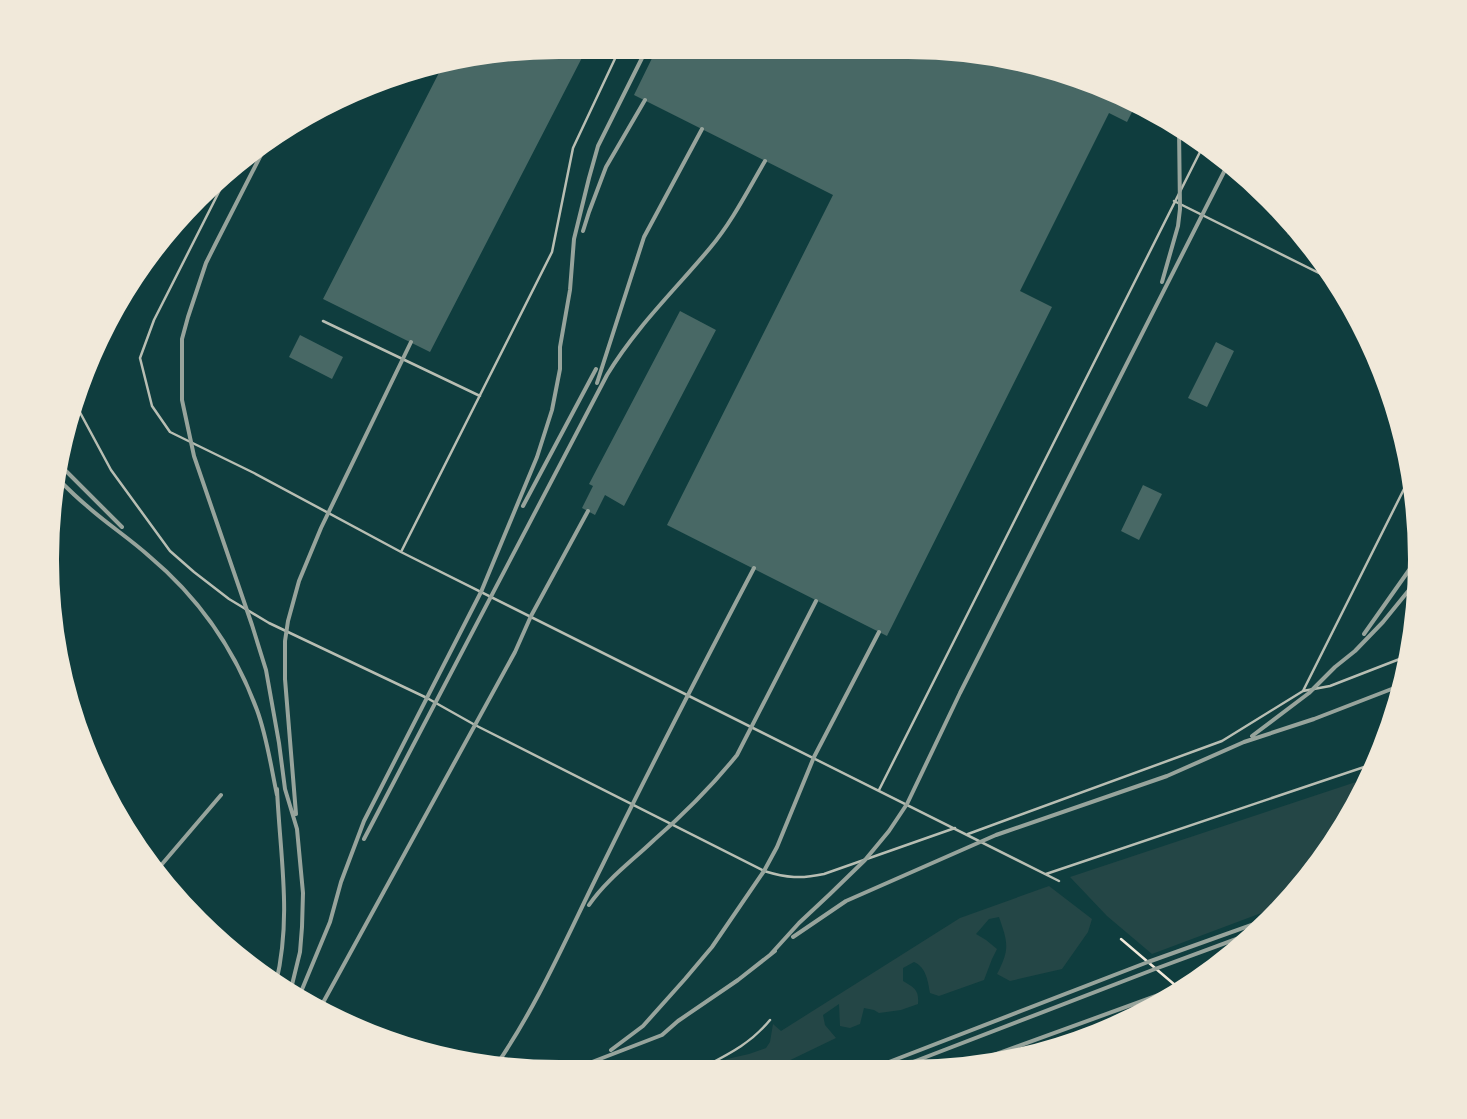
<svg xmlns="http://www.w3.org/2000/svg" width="1467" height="1119" font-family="'Exo 2',sans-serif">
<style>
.green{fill:#244646}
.building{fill:#486865}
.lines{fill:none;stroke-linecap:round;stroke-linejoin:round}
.path{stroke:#f1e9da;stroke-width:2.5}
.service{stroke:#b8beb3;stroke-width:2.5}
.rail{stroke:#97a49c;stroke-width:4}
.rim{fill:none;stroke:#f1e9da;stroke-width:6}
</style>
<rect width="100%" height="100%" fill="#0f3d3e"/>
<!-- green -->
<path class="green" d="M1368,778L1333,844L1283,905L1152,954L1107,916L1070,877Z
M1049,886L1092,919L1088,932L1062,969L1010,981L997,974C1010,949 1008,943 999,917L989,919L976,934L986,940L997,949L992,959L984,980L939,996L930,993C928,981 926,967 914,962L903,968V981C915,988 919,990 918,1004L901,1010L879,1013L874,1010L864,1008L860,1024L850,1028L840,1026L839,1004L823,1015L825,1025L836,1038L780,1065L768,1067H711L727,1059L749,1054L766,1048L770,1042L773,1024L781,1031L960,918Z"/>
<!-- building -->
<path class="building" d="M560,48H587L430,352L323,299L444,63Z
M657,48L941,49L1040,65L1137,102L1127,122L1109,113L1020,291L1052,307L887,636L667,525L833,195L634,95Z
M1292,224L1303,238L1309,245L1287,234Z
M680,311L716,330L624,506L605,495L595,515L582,508L593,486L589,484Z
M300,335L343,357L332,379L289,357Z
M1216,342L1234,351L1207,407L1188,398Z
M1143,485L1162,494L1139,540L1121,531Z"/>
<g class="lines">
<!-- path -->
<path class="path" d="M1121,939L1182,991"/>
<!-- service -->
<path class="service" d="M228,174L154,320L140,358L152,406L170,432L254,473L401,552L1059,881
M1174,201L1337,282
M323,321L480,396
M76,405L111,470L170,551L194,572L229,599L269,623L427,698L475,725L764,871C787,878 801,879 824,874L955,828
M401,552L552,252L573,148L620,48
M1303,691L1330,686L1410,655
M879,790L1204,144
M968,834L1222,741L1303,691L1411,475
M1046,874L1376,763
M704,1067C731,1053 751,1043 770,1020"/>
<!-- rail -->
<path class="rail" d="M266,145L215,245L206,263L188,317L182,339V400L194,456L252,625L266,670L279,743L285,789L297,829L303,893L302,927L300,952L290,993
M583,231L589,212L606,167L645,100
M1162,282L1178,226L1180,209L1179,128
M597,383L644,237L702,129
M57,462L122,527
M56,477C66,487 76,497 87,506C107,524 129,538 149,556C198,597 235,650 257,710C267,737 271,767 277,795
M523,506L596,369
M1364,634L1419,556
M1252,736L1309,693L1335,667L1355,651L1383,622L1418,579
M296,814L285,679V641L288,621L299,581L321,528L411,342
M364,839L607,375C636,327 675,290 710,248C732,222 748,190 765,161
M157,870L221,795
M589,905C606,880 632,861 654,840C684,814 712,786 737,755L816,601
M214,935L218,931
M793,937L846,901L996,835L1167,776L1244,742L1314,719L1402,685
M770,955L799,923L830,894L865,860L889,831L907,804L960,693L1229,162
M276,983C292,916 280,856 277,789
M298,999L330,922L341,882L364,821L481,592L537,457L552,410L560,369V347L570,290L574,239L589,178L598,146L647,48
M319,1010L515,652L531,616L588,511
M611,1050L643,1026L685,979L712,947L764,871L777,847L814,757L879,632
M495,1067C538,1005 568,934 602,866C651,766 702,667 754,568
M579,1067L662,1035L678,1021L738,980L775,951
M876,1067L1148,962L1274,917
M900,1067L1155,969L1258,931
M961,1067L1197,981"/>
</g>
<!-- crop -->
<path d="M0 0H1467V1119H0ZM559 56H908A503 503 0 0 1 1411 559V560A503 503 0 0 1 908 1063H559A503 503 0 0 1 56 560V559A503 503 0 0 1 559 56Z" fill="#f1e9da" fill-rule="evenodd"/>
<path class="rim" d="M559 56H908A503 503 0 0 1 1411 559V560A503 503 0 0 1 908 1063H559A503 503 0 0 1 56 560V559A503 503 0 0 1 559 56Z"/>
</svg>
